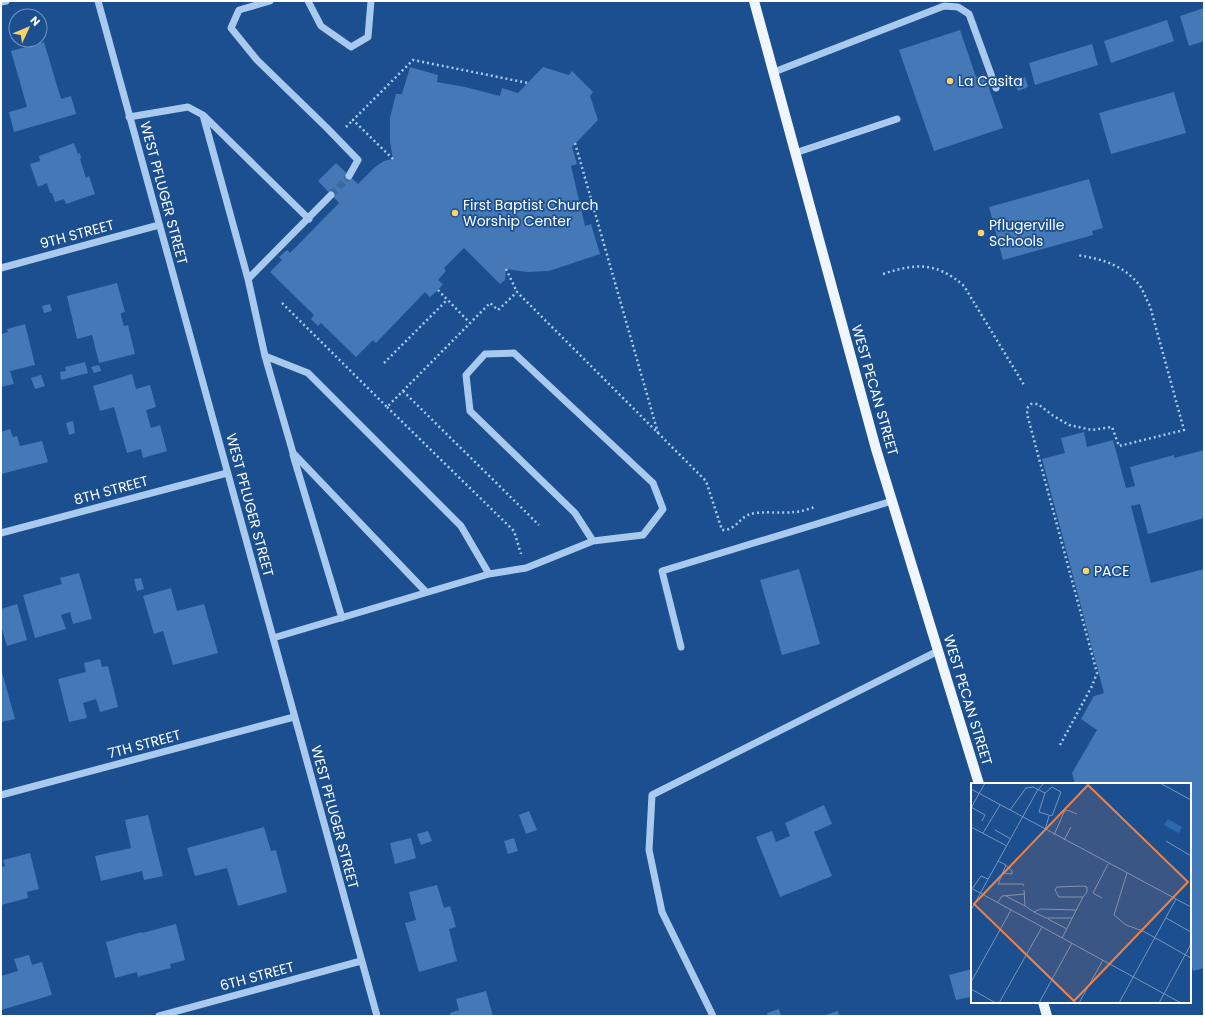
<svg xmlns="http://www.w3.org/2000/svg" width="1205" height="1017" font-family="Poppins,sans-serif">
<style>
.building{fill:#4478b7}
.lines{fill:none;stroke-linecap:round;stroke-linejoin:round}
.minor-tunnel{stroke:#3d69a0;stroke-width:7;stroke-dasharray:7 3.5;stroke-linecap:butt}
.path{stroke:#a9c9ee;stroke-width:2.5;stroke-dasharray:2 3;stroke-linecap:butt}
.minor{stroke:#a9c9ee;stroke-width:7}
.major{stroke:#f0f6ff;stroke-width:10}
.poi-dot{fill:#ffd166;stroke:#1b4f8f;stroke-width:1.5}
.labels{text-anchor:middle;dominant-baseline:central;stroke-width:3.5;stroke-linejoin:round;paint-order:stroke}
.poi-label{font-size:14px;fill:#fff;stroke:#1b4f8f;text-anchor:start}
.street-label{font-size:14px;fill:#fff;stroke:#1b4f8f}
.inset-road{fill:none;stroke:#7695bc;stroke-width:1}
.view{fill:#ee8249;fill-opacity:0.15;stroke:#ee8249;stroke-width:2}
.inset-edge{fill:none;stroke:#fff;stroke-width:2}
</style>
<rect width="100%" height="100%" fill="#1b4f8f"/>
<!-- building -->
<path class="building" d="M1204,8V41L1189,46L1180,16Z
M1167,20L1174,41L1111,63L1104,41Z
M960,30L976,77L984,74L1003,128L934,151L899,50Z
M44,42L61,99L71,96L76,114L14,132L9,112L27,107L11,51Z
M1092,44L1098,65L1035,85L1029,63Z
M410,67L438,75L437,82L465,87L500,96L502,88L518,93L543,67L569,75L572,71L593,92L590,96L598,120L572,147L577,164L571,166L585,226L591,224L600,254L549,271L527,272L506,269L505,280L500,284L464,248L444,268L446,271L438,280L443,284L438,290L430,297L425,292L376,343L373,340L356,357L321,323L318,326L311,319L314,315L270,272L282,260L279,257L287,250L290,253L339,203L318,181L336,163L358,184L375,167L384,161L393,159L390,142V118L396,94H402Z
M1025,77L1028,87L1018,91L1014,81Z
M1174,92L1186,133L1111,154L1099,113Z
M74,143L78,154L80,153L81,158L80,159L86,178L89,176L95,194L66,204L64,199L55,202L52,193H50L47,183L38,187L30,164L40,161L39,156Z
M1089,179L1103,228L1092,231L1093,235L1003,260L989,207Z
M117,283L125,312L121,313V316L124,326L128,325L135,354L99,363L92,335L77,339L67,296Z
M50,304L52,311L44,313L42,306Z
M25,324L35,365L10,371L14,384L1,387V334L8,332L7,329Z
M85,362L88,373L61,380L60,372L66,371L65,367Z
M99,365L101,371L94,373L91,367Z
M132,374L136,389L150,385L156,407L146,410L151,428L160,425L167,451L143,458L141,449L127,453L114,407L100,411L93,386Z
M41,375L45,386L35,389L31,378Z
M73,421L75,433L69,435L66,423Z
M10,429L13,437L17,436L20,446L42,441L48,462L1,474V432Z
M1084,432L1087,447L1113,440L1126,488L1135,486L1130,467L1174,455V458L1204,450V518L1148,534L1140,504L1131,506L1151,583L1204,569V968L1193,971L1190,960V784H1075L1072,773L1097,730L1081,719L1094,696L1104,693L1042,459L1065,453L1061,438Z
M799,569L820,644L782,655L760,580Z
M79,573L92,619L73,624L70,612L61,615L66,629L35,638L23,595L62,584L60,578Z
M141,578L144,589L137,591L134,579Z
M171,588L177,611L204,604L218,653L173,665L163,631L154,634L143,596Z
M17,604L27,640L7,646L1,626V609Z
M100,659L102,667L108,666L118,707L100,712L96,699L83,703L87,718L69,722L58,679L86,672L84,663Z
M1,672H2L15,719L1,722Z
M824,805L832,824L814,832L832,876L780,897L756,837L772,831L776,842L790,836L785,823Z
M529,811L537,830L526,834L519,815Z
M148,815L163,876L144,880L142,871L101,881L95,856L131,848L125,820Z
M264,827L271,851L276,850L287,892L238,906L227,868L195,876L187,848Z
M428,831L432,841L421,845L417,834Z
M411,838L416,858L395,864L390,843Z
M514,838L518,851L508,854L504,841Z
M30,853L39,889L27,892L28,898L1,905V867L5,866L3,860Z
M437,885L444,908L450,906L456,927L449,929L457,961L419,972L405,923L416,920L409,892Z
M176,924L185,960L170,964L171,968L140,976L138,977L137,972L115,978L106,942L142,932V933Z
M29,955L32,965L42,962L52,995L1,1010V976L18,971L14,959Z
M972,969V1001L970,997L956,1000L949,975Z
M486,991L493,1016H451L450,1013L459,1010L456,999Z
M779,1009L781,1016H768L767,1013Z
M838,1011L839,1016H822Z"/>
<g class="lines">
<!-- minor-tunnel -->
<path class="minor-tunnel" d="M331,195L349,176"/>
<!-- path -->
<path class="path" d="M346,127L353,120
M575,143L658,433
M393,159L353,120L413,60L528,83
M506,269L517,292
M883,274C916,263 937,262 964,286L1024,385
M438,290L470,323
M282,303L387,407L490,303L498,310L517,292L706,481L722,530C734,531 738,520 748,515C760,510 781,514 794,512C801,512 808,509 815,507
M384,363L447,300
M403,391L539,525
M387,407L514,531L521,554
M1060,745L1092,686L1097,673L1027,414L1028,407L1031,404H1038L1052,415L1069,425L1092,430L1112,427L1119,446L1184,430L1150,306C1146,299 1144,292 1140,286C1124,265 1102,259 1077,255"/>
<!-- minor -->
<path class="minor" d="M98,1L377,1016
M270,1L239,10L231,28L257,60L327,128L358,160L349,176
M308,1L321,26L351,47L368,37L371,1
M1,2L6,1
M774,72L944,6L958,7L969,14L996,88
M203,115L248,279
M129,117L188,107L203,115L309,219
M795,153L897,119
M331,195L248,279L265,356L308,373L461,526L489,574
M1,268L159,225
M265,356L293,453L426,592
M293,455L342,618
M1,533L227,473
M273,638L489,574L526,568L593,541L575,513L470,411L466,375L485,354L514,353L653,483L663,509L643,535L593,541
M681,647L662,571L892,501
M1,795L294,717
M159,1016L361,961
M713,1016L662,912L649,850L652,795L938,651"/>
<!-- major -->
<path class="major" d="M754,1L876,449L979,784
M1043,1002L1047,1016"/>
</g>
<!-- markers -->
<g class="poi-dot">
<circle cx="950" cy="81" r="4"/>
<circle cx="455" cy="213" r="4"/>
<circle cx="981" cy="233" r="4"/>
<circle cx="1086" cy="571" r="4"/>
</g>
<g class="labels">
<!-- poi labels -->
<g class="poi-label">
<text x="958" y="81">La Casita</text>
<text x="463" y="205">First Baptist Church<tspan x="463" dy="16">Worship Center</tspan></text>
<text x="989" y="225">Pflugerville<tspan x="989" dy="16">Schools</tspan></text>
<text x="1094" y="571">PACE</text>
</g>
<!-- street labels -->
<g class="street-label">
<text transform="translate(164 193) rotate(75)">WEST PFLUGER STREET</text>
<text transform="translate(77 234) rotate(-15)">9TH STREET</text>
<text transform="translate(875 390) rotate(74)">WEST PECAN STREET</text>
<text transform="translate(111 490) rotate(-15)">8TH STREET</text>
<text transform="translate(250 505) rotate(75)">WEST PFLUGER STREET</text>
<text transform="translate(968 700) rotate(73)">WEST PECAN STREET</text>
<text transform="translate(144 744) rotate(-15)">7TH STREET</text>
<text transform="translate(335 817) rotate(75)">WEST PFLUGER STREET</text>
<text transform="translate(257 976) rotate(-15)">6TH STREET</text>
</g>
</g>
<!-- overview -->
<g transform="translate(971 783)">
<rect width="220" height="220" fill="#1b4f8f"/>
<path d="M197,36L211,44L208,50L193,42Z" fill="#2e69ad"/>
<path class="inset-road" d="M189,0L220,17M0,6L220,124M0,24L14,32L11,38M0,25L14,0M39,27L55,5L62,4L74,10L68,29L81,33L90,9L81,4L74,10M0,44L36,63M24,47L40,56M74,47L78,33M12,50L29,22M83,52L93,29L96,27L106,31M93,57L100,44M195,58L220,73M27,78L35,82L27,101H52L53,103M31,90L41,91V88L35,82M156,90L143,132L155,142L172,148L220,175M0,105L210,220M1,106L10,93L17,96M53,107L54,123L63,129L69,126L106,127M35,113L54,123M131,115L122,110L137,81M27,119L31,113L54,111M0,127L66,8L73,0M63,129L75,135H101M195,135L220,149M77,136L96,146M91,155L112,114H88L84,107L86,104L112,103L116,104V109L112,114M0,199L40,127M0,206L25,220M28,220L71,144M68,220L101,160M108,220L132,177M148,220L205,116M188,220L220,161"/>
<path class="view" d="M117,2L217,99L103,218L3,121Z"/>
<rect width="220" height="220" class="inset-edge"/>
</g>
<!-- border -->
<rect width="1205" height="1017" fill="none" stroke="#ffffff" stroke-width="4"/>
<!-- north arrow -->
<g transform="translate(28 28) rotate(46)"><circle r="19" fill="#1b4f8f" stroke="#7695bc"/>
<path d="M0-3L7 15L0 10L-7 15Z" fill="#ffd166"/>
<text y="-6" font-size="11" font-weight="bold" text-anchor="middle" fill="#ffffff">N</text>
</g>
</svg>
